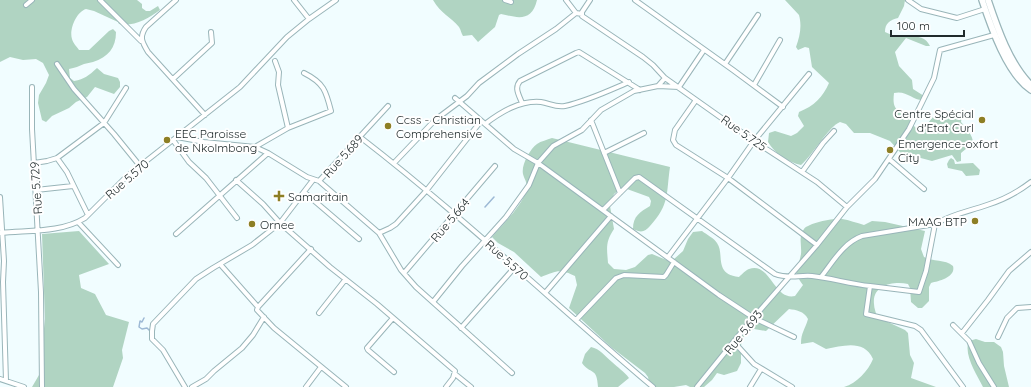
<svg xmlns="http://www.w3.org/2000/svg" width="1031" height="387" font-family="Quicksand,sans-serif">
<style>
.green{fill:#b0d4c2}
.lines{fill:none;stroke-linecap:round;stroke-linejoin:round}
.stream{stroke:#9db9d5;stroke-width:1.5}
.street-casing{stroke:#99b5b9;stroke-width:6}
.secondary-casing{stroke:#99b5b9;stroke-width:8}
.street{stroke:#fff;stroke-width:4}
.secondary{stroke:#fff;stroke-width:5.5}
.poi-dot{fill:#8d7f25;stroke:#fff;stroke-width:1.5}
.labels{text-anchor:middle;dominant-baseline:central;stroke-width:4;stroke-linejoin:round;paint-order:stroke}
.poi-label{font-size:12px;fill:#202b2c;stroke:#fff;text-anchor:start}
.street-label{font-size:12px;fill:#202b2c;stroke:#fff}
</style>
<rect width="100%" height="100%" fill="#f1fdff"/>
<!-- green -->
<path class="green" d="M0,0H137L142,4V8L146,11H150L158,6L160,10C148,19 133,27 119,24L118,22L94,11L86,9C76,12 69,30 72,39C73,43 77,47 79,50H89L109,31L113,29L116,32C116,48 108,57 93,62C90,63 87,63 84,64C79,66 75,68 69,69L70,78L74,81C85,79 88,76 97,68L104,74L118,78L120,82V87L114,94L95,87L87,97L76,102L69,108L52,116L46,122L42,120L38,103L39,95L46,83L49,75L43,63L36,59L23,60L10,57L0,62Z
M433,0H537C532,22 518,18 501,14L499,15L495,27L478,42L472,35L463,36C461,33 461,30 459,27C451,17 441,14 433,0Z
M785,0H905L904,6L898,18C890,20 885,23 885,32C888,33 891,35 894,36C906,37 924,32 930,46H926L906,38L895,52L899,66L912,80L913,89L924,96L922,100C913,100 906,90 894,93C893,102 893,108 901,113L910,112L914,115L912,124L918,130H922L933,117L962,115L961,122C966,128 973,135 973,143L961,153V161L957,162L952,155L932,161L917,157L907,160L890,141L870,133H854L846,124L840,122C828,127 813,155 801,165C788,162 775,154 768,142L769,133L775,131L791,136L797,133L804,126L798,116L799,112C814,106 823,97 829,83L812,67L809,48L805,47L798,50L796,47C800,36 802,26 799,15Z
M552,138L670,167C666,194 670,204 650,226C645,232 641,233 633,229C633,216 640,212 650,206L651,201L649,197L627,189L618,191L614,194L610,206L614,229C605,242 607,249 608,263L614,269L626,270L635,267L648,255L652,254L669,261L673,260L683,251L688,239L693,232L702,231C707,235 714,238 717,243C725,254 713,274 739,277C742,274 746,270 749,269C770,261 774,301 795,296L803,285C792,270 798,270 801,254C802,246 798,237 804,229C809,223 834,218 842,219C849,220 857,223 864,225L872,221L885,222L925,231L921,249L924,257C933,262 945,259 953,266C956,277 940,281 931,283L929,287V301L922,308H918L911,302L910,288L908,284C893,281 872,285 874,304C874,308 876,313 877,317L905,330L908,333L910,355L914,363L911,378L936,387H844C857,383 868,371 873,359C864,339 843,346 826,349L813,342L801,344C801,332 805,330 808,319C804,311 796,310 789,309L766,331L754,329L746,332L741,345V363L737,371L724,375L717,373L712,380L704,387H690L686,385L674,387H650L648,377L645,373L611,347L569,308L577,285L575,276C560,268 556,271 541,277L514,252L498,243L492,237C504,223 519,209 526,192C529,185 525,181 523,174C521,165 530,149 537,144C541,141 547,140 552,138Z
M951,158L954,160L955,164L973,163L980,170L979,175L966,176L962,171L948,168L947,164L949,160Z
M79,231L109,264L79,275L81,288L95,294L106,315L129,322L122,350L123,358L113,387H32L39,375L45,319L42,234Z
M976,339L985,342H994L1001,347L1003,352L1004,366L1009,387H983C977,375 963,354 969,341Z
M591,347C600,349 605,356 612,362C618,368 624,371 629,378L618,387H598C597,366 590,375 582,363L585,354Z"/>
<g class="lines">
<!-- stream -->
<path class="stream" d="M485,207L494,197
M144,318L142,322L140,321L139,327L142,329L147,328L149,330L151,329"/>
<!-- street casing -->
<g class="street-casing">
<path id="street" d="M100,0L141,41
M176,0L146,27C139,37 142,42 148,52L205,115
M294,0L309,19
M505,0L511,2
M566,0L576,13
M590,0L582,12V16L643,57L653,65L665,78L754,141L817,182L847,207L817,245L748,324L697,387
M635,0L733,70L783,107
M908,0L921,9L957,18L985,9
M26,5L32,0
M275,61L279,72L278,85L288,128
M57,64L74,89L114,134L140,166
M725,64L758,15
M173,79L212,43L211,32
M754,85L780,40
M658,86L665,78
M32,87V129L41,292L42,387
M455,98L514,149L538,163L719,295L754,318L794,337
M696,100L675,130L673,140L676,145L728,178L817,245
M522,103C519,95 514,88 520,81L576,53L579,52L640,90
M591,120L620,193
M485,124C501,112 520,100 541,102C549,103 556,108 565,106C587,101 608,91 629,82
M177,137L204,142L255,147L268,153L307,177L319,181L388,106
M360,137C461,215 555,304 653,387
M173,140L189,162L206,178L237,218
M255,147L288,128L331,111C326,91 324,83 304,73
M604,153L644,133
M57,158L104,123L126,88
M889,159L924,189
M34,163L47,161L57,158L67,172L88,215
M394,163L435,120L467,96L479,83L518,54L556,29L576,13L582,14
M802,172L823,143L834,131
M236,180L263,204L280,223L330,267L377,304L455,371L453,378L446,387
M319,181L379,233L401,270L416,287L512,373
M36,190L73,186
M304,192L359,239
M0,197L4,261L3,282L6,381
M847,207L875,179L909,129L934,78L940,50L994,35
M603,210L635,178L639,177L775,274C788,279 799,275 812,276C831,278 850,284 870,286
M78,222L118,265
M0,233C28,230 61,233 85,218L126,177L240,87L287,37L309,19L336,0
M379,233L390,228L396,224L426,191L481,121
M176,234L268,153
M311,249L258,307L257,310L274,328L346,387
M668,257L728,178L754,141L809,74
M220,264L258,307
M404,273L495,166
M821,277C833,262 843,243 862,236L935,224
M545,293L611,216
M433,302L462,266L506,217L529,185L538,163L553,146L582,130L601,110L634,91L658,86L679,87L704,50
M319,313L345,280
M393,318L367,348L368,350L394,372
M576,320L616,278L624,275L664,277L666,275L674,262
M953,325L969,341L979,363L994,387
M461,328L515,267
M962,333L988,300L1009,271L1031,252
M998,337L1007,318L1017,308L1031,307
M734,342L754,364L792,387
M455,374L471,387
M0,379L24,387
M185,387L163,350L152,339V331L153,324L196,279L213,268L252,245L280,223L313,180
M192,387L206,379L214,371L242,348L253,335L264,317
M306,387L321,367
M750,387L761,369
M963,387L921,330L915,326L866,314L870,286L919,292L926,271L935,224C952,214 970,211 987,205C1003,200 1018,192 1031,182"/>
</g>
<!-- secondary casing -->
<g class="secondary-casing">
<path id="secondary" d="M982,0C991,27 1007,74 1031,90
M988,0C997,27 1010,65 1031,85"/>
</g>
<!-- street -->
<use href="#street" class="street"/>
<!-- secondary -->
<use href="#secondary" class="secondary"/>
</g>
<!-- markers -->
<g class="poi-dot">
<circle cx="982" cy="120" r="4"/>
<circle cx="388" cy="126" r="4"/>
<circle cx="167" cy="140" r="4"/>
<circle cx="890" cy="150" r="4"/>
<path d="M277 190h4v4h4v4h-4v4h-4v-4h-4v-4h4z"/>
<circle cx="975" cy="221" r="4"/>
<circle cx="252" cy="224" r="4"/>
</g>
<g class="labels">
<!-- poi labels -->
<g class="poi-label">
<text x="974" y="113" text-anchor="end">Centre Spécial<tspan x="974" dy="14">d'Etat Curl</tspan></text>
<text x="396" y="119">Ccss - Christian<tspan x="396" dy="14">Comprehensive</tspan></text>
<text x="175" y="133">EEC Paroisse<tspan x="175" dy="14">de Nkolmbong</tspan></text>
<text x="898" y="143">Emergence-oxfort<tspan x="898" dy="14">City</tspan></text>
<text x="288" y="196">Samaritain</text>
<text x="967" y="221" text-anchor="end">MAAG BTP</text>
<text x="260" y="224">Ornee</text>
</g>
<!-- street labels -->
<g class="street-label">
<text transform="translate(744 133) rotate(35)">Rue 5.725</text>
<text transform="translate(343 156) rotate(-48)">Rue 5.689</text>
<text transform="translate(127 179) rotate(-41)">Rue 5.570</text>
<text transform="translate(36 188) rotate(-94)">Rue 5.729</text>
<text transform="translate(450 220) rotate(-50)">Rue 5.664</text>
<text transform="translate(507 260) rotate(42)">Rue 5.570</text>
<text transform="translate(743 332) rotate(-51)">Rue 5.693</text>
</g>
</g>
<!-- scale -->
<path d="M891 30v6h73v-6" fill="none" stroke="#202b2c" stroke-width="2"/>
<text x="897" y="30" font-size="12" fill="#202b2c" stroke="#ffffff" stroke-width="3" paint-order="stroke">100 m</text>
</svg>
